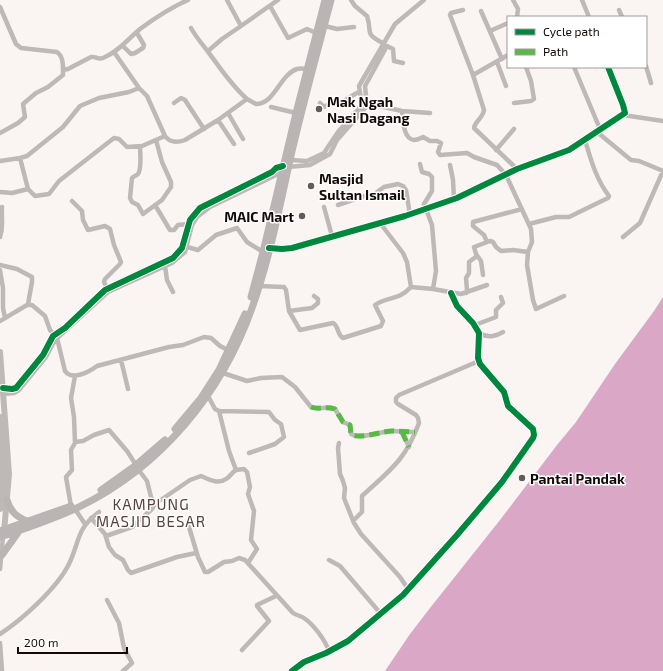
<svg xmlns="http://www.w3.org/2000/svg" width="663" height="671" font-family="'Exo 2',sans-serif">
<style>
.water{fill:#daa7c6}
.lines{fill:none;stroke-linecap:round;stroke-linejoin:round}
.minor{stroke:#beb8b9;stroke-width:4.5}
.secondary{stroke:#beb8b7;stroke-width:6}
.trunk{stroke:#bab4b4;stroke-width:7}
.quiet{stroke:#58b947;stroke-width:5;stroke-dasharray:10 5;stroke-linecap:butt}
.cycleway-casing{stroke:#fff;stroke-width:8}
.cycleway{stroke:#00873e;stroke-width:6}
.poi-dot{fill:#635b59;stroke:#fff;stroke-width:1.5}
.labels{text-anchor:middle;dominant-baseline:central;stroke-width:3;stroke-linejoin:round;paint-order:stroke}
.poi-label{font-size:14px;font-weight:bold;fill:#120807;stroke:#fff;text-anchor:start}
.neighbourhood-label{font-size:15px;letter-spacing:1px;fill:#59403d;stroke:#fff}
</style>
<rect width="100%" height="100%" fill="#faf4f2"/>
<!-- water -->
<path class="water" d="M663,297V671H385L410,634L430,608L500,520L557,445L576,422L615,364L654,311Z"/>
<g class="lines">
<!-- minor -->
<path class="minor" d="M351,0L355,6L367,16C373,35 363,32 384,44
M513,0L518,9L517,17
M582,0L589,17
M270,6L288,38L307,29L316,33
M0,7L16,44L21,48L57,52C64,57 63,67 63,75L48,87L36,93L23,104L25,117L18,123L0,133
M463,10L451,13L450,15L473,75L484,110C483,118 475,121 474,128L517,169
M619,10L622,17
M481,11L502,59
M241,26L278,0
M325,26L337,29L354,27
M191,28C196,37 202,44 209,53C221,69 231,85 247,99
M490,31L508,23
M123,46L131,54L135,53L143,48L144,45L137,33
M208,51L222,39L241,26L227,0
M114,52L139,88L147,96L165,136
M497,62L506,86
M646,66L651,83
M574,67L600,129
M63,70L68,69L91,57C95,56 98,60 103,58C118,52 128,39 140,29C155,18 172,7 188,0
M473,75L508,55
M367,102L379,106L402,111L430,113
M174,103L181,98L185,100L204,129
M320,103L324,107L334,101L341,103L355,94L359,92
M514,103L531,101L534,99L531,81L526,67
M271,107L296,113
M402,111C403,119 403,139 414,140C417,140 421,138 423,137L430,141H437L441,143L438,152L440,155L467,153L474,157L497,165L506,175L531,229L532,242L528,252L527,265L533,300L536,309L564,296
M228,113L243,139
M623,115L663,121
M218,120L234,144
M597,132L631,160L639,161L663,171
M140,146C140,152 142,169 138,174C136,176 134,176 132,178L130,198L132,202L138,205L143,214L162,200L171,187V182L162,162L156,140
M496,150L514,129
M20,158L28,189
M290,160L307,161L324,153L338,132L362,105L359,86L395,24L424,0
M0,161L20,158L27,156L63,127L80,106L99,98L129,92L139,88
M420,164L422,172L429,174L432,177V191L424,204V210
M450,165L453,180L454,199
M288,167L310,165L330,154L337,140L367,106L365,86L387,46L393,49L394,61L403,63
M0,192L12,193L28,189L35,196L49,194L59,181L114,138L119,139L127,147L142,146L165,136C170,143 177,143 185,140L218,120L247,99L256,104C275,104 280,74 297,69C300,68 304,69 307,69
M72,201L82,211L83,220L88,230L105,226L110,229L114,245L121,262L120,264L105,279L104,282L107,288
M155,205L170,230H174L178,225L188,224
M338,205L364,196L373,195L384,187L398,184L403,186L406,190L410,215
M324,207L332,236
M426,209L432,225L436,271L433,289
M380,223L403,253L407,262L411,287L433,289L461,294L487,285
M529,224L556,217H569L608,198L609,196C596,179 591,160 585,140
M0,237C4,225 1,219 2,207
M623,237L640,223L663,171
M487,242L484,235L473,226V222L522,209
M187,247L198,250L216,235L237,228L247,242L263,252
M269,248L282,249L292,248L405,216L457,198L517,169L569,150L625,113L623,105L608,67
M0,265L17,269L32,277V282L28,304
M165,266L167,280L173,292
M0,270L3,288V308L5,318
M483,275L481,261L476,254L474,247L490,241L493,242L496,247L501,251L513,250L528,252
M259,286L284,287L286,290L289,311L300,330L333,323C339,326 337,335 343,338L381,326L383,321L375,305C388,296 398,301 411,287
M466,293L467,290L466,278L469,273V262L477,256
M289,311L312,308L318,303V299L314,296
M0,321L27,305H32L45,316L50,330L57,338L65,371C72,381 89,372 97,366L169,347L183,345L204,337L211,338L220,346L228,350
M475,325L496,317V310L503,303L501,297
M479,333C488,338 494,337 503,332
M121,360L128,389
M223,373L247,381L261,378L282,377L295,387L311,407C318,410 326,406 335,409L343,422L350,425L351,434C359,440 382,431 392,431C400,431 408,432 415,432
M3,388L12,389L16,388L43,355L53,336L65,328L105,290L173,258L182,248L190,220L200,208L272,172L276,168L283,166
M3,394L14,393L19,390L46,357L55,340L108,292L172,263L185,252L192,225L197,217L210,207L276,175L282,174
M208,396L215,409L219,411L229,451L236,470L244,469L247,472L250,487L248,494L254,511L251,540L257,549L248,563
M219,411L269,412L275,420L281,424L284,437L275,444L249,453
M402,432L409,447
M75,442L83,441L94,435L109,430L127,451L136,465
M339,443L338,448L340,474L343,481L345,488L344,498L354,523L361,534L400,577L408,589
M138,469L147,481L151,497L155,504
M71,506L66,477L72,470L71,450L75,443L74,417L71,398L75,376
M75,509L85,524
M91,518L105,534L109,547L115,555L123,560L128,570L131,573L177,557L196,553
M353,521L362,512V496C390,470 405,461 419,423L418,418L416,415L398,404L396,402V398L399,395L479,361
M189,527L198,557L205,572H208L224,562L232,561L239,558L245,560L293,613C296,615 301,616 304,618C314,625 325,640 329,651
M106,536L132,527L152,509L155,504L190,480L201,476C208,479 218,485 226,479C230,477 231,473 236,470
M329,560L340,566L381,614
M0,569L3,536
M107,600L119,623L124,648L132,663L123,671
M0,634C23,619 57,588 69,564C80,541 76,529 99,512
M0,643L2,671
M242,650L269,621L257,606V605L276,596
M292,671L304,662L326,653L348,641L403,595L457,535L485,502L502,482L533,438L534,435L533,429L508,406L504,392L480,364L478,358L479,333L473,323L457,306L451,293"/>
<!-- secondary -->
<path class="secondary" d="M0,352L9,474L4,532
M0,417L3,474L0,509"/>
<!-- trunk -->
<path class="trunk" d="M251,297L263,252L296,113L325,0
M175,429L201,398L219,370L245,314
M101,490L136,465L165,440
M7,500C11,513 17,517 29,522
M0,531L71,506
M0,537C27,528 54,519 79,507C161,467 222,393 252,308C269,261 279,210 290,160C302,107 317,53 331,0
M2,555L20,530"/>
<!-- quiet -->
<path class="quiet" d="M311,407C318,410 326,406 335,409L343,422L350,425L351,434C359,440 382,431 392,431C400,431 408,432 415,432
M402,432L409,447"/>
<!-- cycleway casing -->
<g class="cycleway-casing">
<path id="cycleway" d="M269,248L282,249L292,248L405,216L457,198L517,169L569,150L625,113L623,105L608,67
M3,388L12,389L16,388L43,355L53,336L65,328L105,290L173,258L182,248L190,220L200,208L272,172L276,168L283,166
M292,671L304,662L326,653L348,641L403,595L457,535L485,502L502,482L533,438L534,435L533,429L508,406L504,392L480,364L478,358L479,333L473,323L457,306L451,293"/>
</g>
<!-- cycleway -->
<use href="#cycleway" class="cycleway"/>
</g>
<!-- markers -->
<g class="poi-dot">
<circle cx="319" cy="109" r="4"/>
<circle cx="311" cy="186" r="4"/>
<circle cx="302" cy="216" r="4"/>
<circle cx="522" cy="478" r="4"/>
</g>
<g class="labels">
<!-- poi labels -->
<g class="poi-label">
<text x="327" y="101">Mak Ngah<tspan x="327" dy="16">Nasi Dagang</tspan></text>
<text x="319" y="178">Masjid<tspan x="319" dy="16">Sultan Ismail</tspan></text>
<text x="294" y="216" text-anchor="end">MAIC Mart</text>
<text x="530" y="478">Pantai Pandak</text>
</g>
<!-- neighbourhood labels -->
<g class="neighbourhood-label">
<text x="151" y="504">KAMPUNG<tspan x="151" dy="17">MASJID BESAR</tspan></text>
</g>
</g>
<!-- legend -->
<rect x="507" y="16" width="140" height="52" fill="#ffffff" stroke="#a09c9c"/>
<rect x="515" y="29" width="20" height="6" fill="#00873e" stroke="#a09c9c"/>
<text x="543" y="36" font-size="12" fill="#120807">Cycle path</text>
<rect x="515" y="49" width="20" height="6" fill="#58b947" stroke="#a09c9c"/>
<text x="543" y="56" font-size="12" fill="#120807">Path</text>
<!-- scale -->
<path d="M18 647v6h109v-6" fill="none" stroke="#120807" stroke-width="2"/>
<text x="24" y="647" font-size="12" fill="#120807" stroke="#ffffff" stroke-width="3" paint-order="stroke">200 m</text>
</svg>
